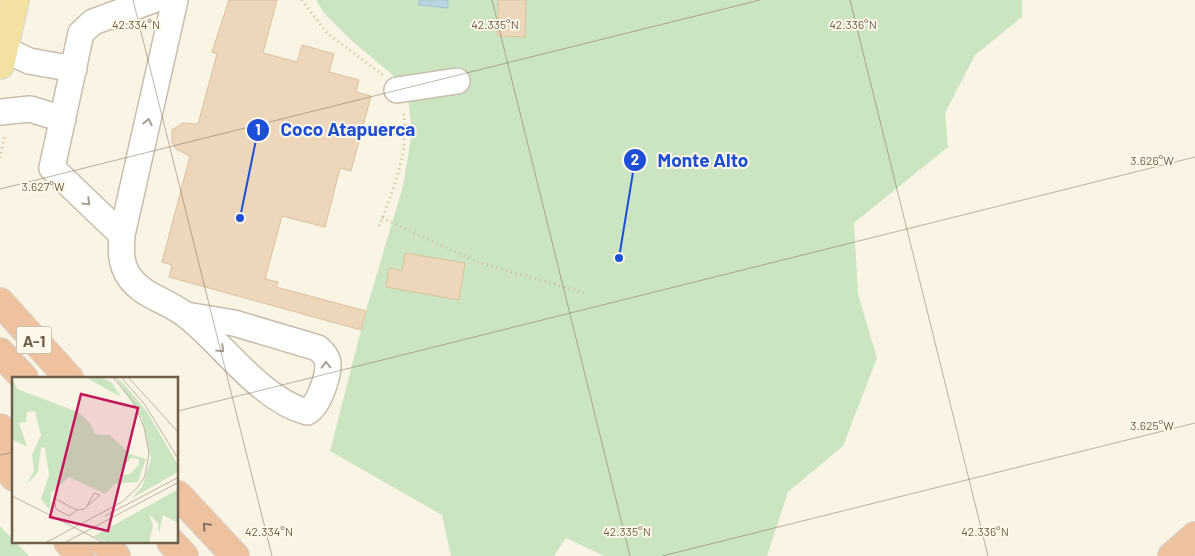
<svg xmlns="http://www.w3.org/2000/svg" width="1195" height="556" font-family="Barlow,sans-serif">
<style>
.green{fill:#cbe5c3}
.water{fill:#bad4e0;stroke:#a1c2d1}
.building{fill:#ecd7bd;stroke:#ddc19f}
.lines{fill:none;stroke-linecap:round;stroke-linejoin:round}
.minor-casing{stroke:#c9bdab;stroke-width:28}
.major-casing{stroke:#d9d5d0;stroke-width:30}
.highway-casing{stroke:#d9d5d0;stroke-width:30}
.path{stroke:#d0bba1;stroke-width:3;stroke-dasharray:1 4;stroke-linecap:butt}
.minor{stroke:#fff;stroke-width:25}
.major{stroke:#f2e1a1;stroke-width:28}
.highway{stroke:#eec19f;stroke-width:28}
.oneway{stroke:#a89e94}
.oneway2{stroke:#88725d}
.ticks{fill:none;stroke:#6e5e4c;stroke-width:1;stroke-opacity:0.45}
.labels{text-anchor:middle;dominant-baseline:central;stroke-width:4;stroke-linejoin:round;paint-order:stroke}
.shield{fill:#fdf8e8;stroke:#998c7b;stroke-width:1}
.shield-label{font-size:16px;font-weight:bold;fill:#6e5e4c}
.inset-road{fill:none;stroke:#bdb4a2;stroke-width:1}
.view{fill:#c2185b;fill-opacity:0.15;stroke:#c2185b;stroke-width:2.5}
.inset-edge{fill:none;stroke:#6e5e4c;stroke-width:2.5}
.ticks-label{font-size:12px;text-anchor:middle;fill:#6e5e4c;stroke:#fdf8e8;stroke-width:4;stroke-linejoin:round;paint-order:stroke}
.leader{fill:none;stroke:#1d4ed8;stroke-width:2}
.callout-dot{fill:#1d4ed8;stroke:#fdf8e8;stroke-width:2}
.mark-label{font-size:15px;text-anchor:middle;font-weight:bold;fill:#fff}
.callout-label{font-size:19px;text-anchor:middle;font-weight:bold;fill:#1d4ed8;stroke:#fdf8e8;stroke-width:4;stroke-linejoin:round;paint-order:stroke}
</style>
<rect width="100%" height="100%" fill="#f9f4e3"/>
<!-- green -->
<path class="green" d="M316,0H1022V17L975,55L945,113L948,147L854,223L858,294L877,358L843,446L788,492L767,556H604L566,538L554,556H451L442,515L330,451L367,307L403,186L412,132L408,97L401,82L351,40L324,13Z
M0,526L29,556H0Z"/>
<!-- water -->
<path class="water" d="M419,0H448V8L419,5Z"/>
<!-- building -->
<path class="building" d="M229,0H277L263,53L297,62L302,45L334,54L329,72L359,80L356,92L371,96L351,171L340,168L325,227L282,216L265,279L278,282L276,287L366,311L361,330L169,277L172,265L162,262L190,156L176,149L172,143V130L183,123L198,124L217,54L212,52Z
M498,0H526L525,37L498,36Z
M405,253L465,263L459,300L386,287L389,268L402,271Z"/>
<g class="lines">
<!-- minor casing -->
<g class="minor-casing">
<path id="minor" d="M153,0L93,22L81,33L52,168L122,235L175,0
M4,49L29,61L74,69
M397,90L457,81
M0,112L30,109L63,119
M122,235C121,251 120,264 130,278C144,297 169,301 187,316C223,344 261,400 307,412C318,407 328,378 328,365C328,357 323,353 318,348L234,323L186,315"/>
</g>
<!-- major casing -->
<g class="major-casing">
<path id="major" d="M0,65L15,0"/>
</g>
<!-- highway casing -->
<g class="highway-casing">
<path id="highway" d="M0,302L69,378
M0,352L24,378
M0,428L14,443
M0,461L14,477
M178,495L235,556
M68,542L80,556
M104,542L116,556
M171,542L184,556
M1172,556L1195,536"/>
</g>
<!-- path -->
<path class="path" d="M302,0L327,33L383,75
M0,158L5,135
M382,218L480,263L588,294
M379,226C392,194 411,146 403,112"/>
<!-- minor -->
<use href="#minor" class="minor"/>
<!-- major -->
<use href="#major" class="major"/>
<!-- highway -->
<use href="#highway" class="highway"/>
</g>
<!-- one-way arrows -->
<defs><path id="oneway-chevron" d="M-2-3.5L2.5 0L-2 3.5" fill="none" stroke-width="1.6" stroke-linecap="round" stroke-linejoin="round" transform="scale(1.25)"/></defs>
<g class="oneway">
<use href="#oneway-chevron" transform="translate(148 122) rotate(-77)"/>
<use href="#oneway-chevron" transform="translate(87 202) rotate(44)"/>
<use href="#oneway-chevron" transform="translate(221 349) rotate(44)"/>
<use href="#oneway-chevron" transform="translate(326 365) rotate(-92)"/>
</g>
<use class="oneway2" href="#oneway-chevron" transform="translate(206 526) rotate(-133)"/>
<!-- ticks -->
<path class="ticks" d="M133,0L272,556M492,0L630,556M850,0L988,556M0,189L760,0M178,411L1195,157M0,455L14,452M662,556L1195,423"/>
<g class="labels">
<!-- shield labels -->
<rect class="shield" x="16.5" y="326.5" width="35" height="27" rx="4"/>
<g class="shield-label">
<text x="34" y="340">A-1</text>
</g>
</g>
<!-- overview -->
<g transform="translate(12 377)">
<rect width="166" height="166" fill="#f9f4e3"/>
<path d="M0,0L5,12L66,35L78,46L83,57L98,58L118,77L134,82L126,105L103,107L93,117L57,100L39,116L38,133L29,122L37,98L33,71L29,70L26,95L15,107L22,94L20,78L29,58L23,34L15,35L14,45L7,46L15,70L0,62ZM119,81L127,82V87L118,97L111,98L108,95ZM73,0H90L100,6L109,20ZM103,0L112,7L135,35L166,88V95L120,121L130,110L139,82L130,41ZM165,113L166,146L151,138L147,156L146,146L137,137L141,148L137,166H97L82,159Z" fill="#cbe5c3" fill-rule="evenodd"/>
<path class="inset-road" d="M109,0L133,28L167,83M116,0L167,56M0,119L93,166M42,121L55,128L65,133L57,139L44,132ZM65,133L72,132L88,118L82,116L75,129M93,139L167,100M33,166L110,125L126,110L133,99L137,76L132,50L122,26L101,0M52,166L167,105"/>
<path class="view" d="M69,17L126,31L96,154L38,140Z"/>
<rect width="166" height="166" class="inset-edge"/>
</g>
<g class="ticks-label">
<text x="136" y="29">42.334°N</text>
<text x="495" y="29">42.335°N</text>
<text x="853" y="29">42.336°N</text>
<text x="1152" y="165">3.626°W</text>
<text x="43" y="191">3.627°W</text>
<text x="1152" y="430">3.625°W</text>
<text x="269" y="536">42.334°N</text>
<text x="627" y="536">42.335°N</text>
<text x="985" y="536">42.336°N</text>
</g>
<!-- callouts -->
<path class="leader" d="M240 218L258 130M619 258L635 160"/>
<g class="callout-dot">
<circle cx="240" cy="218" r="5"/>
<circle cx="619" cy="258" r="5"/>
<circle cx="258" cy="130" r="12"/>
<circle cx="635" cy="160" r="12"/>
</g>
<g class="mark-label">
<text x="258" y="135">1</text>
<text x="635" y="165">2</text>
</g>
<g class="callout-label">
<text x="348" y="136">Coco Atapuerca</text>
<text x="703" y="167">Monte Alto</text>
</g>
</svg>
